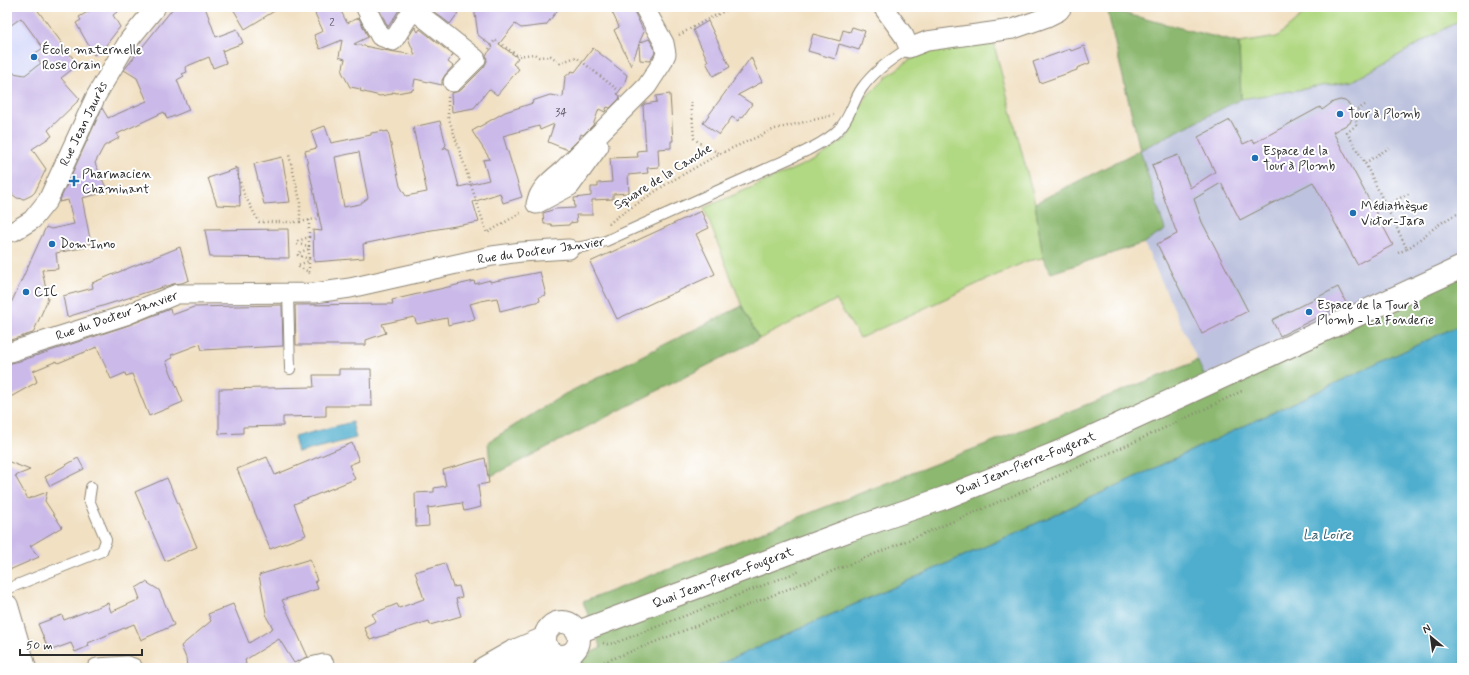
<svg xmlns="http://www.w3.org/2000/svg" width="1469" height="675" font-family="Mynerve,sans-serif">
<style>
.built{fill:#d4d8f9}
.industrial{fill:#bdc3de}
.green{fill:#b1d882;stroke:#6e8256}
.forest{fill:#8cb870;stroke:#5c724e}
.water{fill:#4faece;stroke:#3d6c7c}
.building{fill:#cbbae9;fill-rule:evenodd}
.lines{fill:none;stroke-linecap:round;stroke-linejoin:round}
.service-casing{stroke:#8e8676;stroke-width:12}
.minor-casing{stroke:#8e8676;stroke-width:21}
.tertiary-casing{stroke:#8e8676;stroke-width:24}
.secondary-casing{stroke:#8e8676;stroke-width:24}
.path{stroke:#8e8676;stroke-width:2.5;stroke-dasharray:1 3;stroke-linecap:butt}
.service{stroke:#fff;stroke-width:10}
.minor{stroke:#fff;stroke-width:19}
.tertiary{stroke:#fff;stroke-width:22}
.secondary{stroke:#fff;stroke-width:22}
.poi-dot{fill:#1f6fb2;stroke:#fff;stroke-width:1.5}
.labels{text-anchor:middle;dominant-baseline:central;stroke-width:4;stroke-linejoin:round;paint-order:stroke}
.number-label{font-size:11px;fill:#534f5a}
.poi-label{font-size:13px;fill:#2b2b2b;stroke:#fff;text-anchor:start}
.street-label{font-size:13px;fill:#2b2b2b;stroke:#fff}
.water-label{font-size:14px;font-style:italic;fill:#395f6c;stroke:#fff}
</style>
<rect width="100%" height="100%" fill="#fff"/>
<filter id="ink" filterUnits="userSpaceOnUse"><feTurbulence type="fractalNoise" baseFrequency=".025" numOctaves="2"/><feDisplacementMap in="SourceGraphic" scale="8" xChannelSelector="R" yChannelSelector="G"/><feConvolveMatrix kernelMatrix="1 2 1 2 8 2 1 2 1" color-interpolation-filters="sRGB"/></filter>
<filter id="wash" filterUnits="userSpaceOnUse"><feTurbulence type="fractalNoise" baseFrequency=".012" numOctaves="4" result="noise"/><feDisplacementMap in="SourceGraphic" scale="16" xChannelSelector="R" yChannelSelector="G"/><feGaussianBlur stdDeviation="0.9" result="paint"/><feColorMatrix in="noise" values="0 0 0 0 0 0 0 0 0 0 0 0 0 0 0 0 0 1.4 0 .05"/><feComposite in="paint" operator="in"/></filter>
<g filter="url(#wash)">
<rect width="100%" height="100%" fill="#f1e0c2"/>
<!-- built -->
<path class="built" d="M7,7L36,8L68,51L38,75L7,89Z"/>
<!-- industrial -->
<path class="industrial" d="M1462,19V272L1212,392L1144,243L1165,230L1140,150L1241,99L1353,81Z"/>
<!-- green -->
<path class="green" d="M1312,7H1462V19L1353,81L1241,99L1239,43L1277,37Z
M993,41L1035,203L1043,258L1027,261L860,338L836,300L759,339L742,306L704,208L778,176L818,158L847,138L854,121L866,97L885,78L908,61L930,50Z"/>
<!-- forest -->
<path class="forest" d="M1107,9L1239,43L1241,99L1140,150L1165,230L1144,243L1051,273L1043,258L1035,203L1140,150Z
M1462,272V324L1020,531L711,668H555L601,648L583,602L1190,364L1197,360L1212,392Z
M742,306L759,339L491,476L488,442L565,394Z"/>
<!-- water -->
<path class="water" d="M1462,324V668H711L1020,531Z
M352,422L356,438L298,453L294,437Z"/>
<g id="blocks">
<!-- building -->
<path class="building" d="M7,7H38L36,8L78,65L61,78L80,99L48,130L52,136L32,149L46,169L35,192L32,195L24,199L17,198L12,194L7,184V72L25,75L41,63L34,54L43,48L21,18L7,28Z
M96,7H124L113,15L120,27L103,49L94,55L76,23L81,20L79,17Z
M174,7H205L216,37L237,29L243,43L222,51L226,63L213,68L209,57L185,67L187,72L182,74L184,76L177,80L189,110L167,119L164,112L117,134L119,138L104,146L95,163L108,192L82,198L91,244H87V247L56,253L58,269L42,270L48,299L33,333L7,341V312L46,227L51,229L74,224L68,200L59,202L102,108L108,118L147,101L137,78L124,70Z
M232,7H281L245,29Z
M312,7H339L347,23L359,18L368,37L354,44L389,51L415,55L408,38L415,27L418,32L420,29L453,55L448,62L453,66L445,75L442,80V85L415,79L413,90L397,93L392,92V94L380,96L360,91L361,89L350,87L342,72L345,59L339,57L342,40L320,49L314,35L323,31Z
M378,7H401L388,27Z
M436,7H451L458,13L450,24L433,11Z
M474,7H560L546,25L521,28L515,24L499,44L518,58L513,64L519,69L497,95L489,89L474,108L452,112L451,93L456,92L461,90L484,67L487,61L486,55L493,47L478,35Z
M620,7H632L644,32L639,43L649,39L654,47L655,53L650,61L640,60L639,44L631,66L614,30L619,27L612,12Z
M708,21L730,67L713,76L706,62L708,61L693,30Z
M852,27L865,31L859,50L839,44L835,59L808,51L813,34L840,41L843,30L850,32Z
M1084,46L1090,63L1077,68V70L1040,83L1033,62L1070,49L1071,51Z
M593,48L627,75L624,85L617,94L620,96L619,99L610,108L607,107L605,112L599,109L593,125L583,135L581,134L579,139L568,150L548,142L554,124L540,130L539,126L503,136L522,197L503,203L500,193L473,202L479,222L420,232L363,244L364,258L314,262L313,230L322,231L305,151L317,148L311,131L325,126L331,143L371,135V133L383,131L384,132L388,131L400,186L406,196L427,192L413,127L440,121L446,145L442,150L446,147L447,149H449L459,187L489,180L483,160L490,159L472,131L505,112L533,103L532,101L550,95L563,97L565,77L572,71L575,72ZM359,152L368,198L360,204L344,207L335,157Z
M751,57L762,82L738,95L752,104L742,118L740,117L738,121L732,117L719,135L703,123Z
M670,94L673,141H671V148L658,149L659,167L647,168L648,173L628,175L629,193L613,194V199L592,200V215H576L577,222L570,223L569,225L552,226L551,224H544L543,213L555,209L575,208L574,198L591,196V187H598V183L612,182L610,158L638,157L637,151L646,150L643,106L645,104L657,102L656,96Z
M1340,100L1345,101L1350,105L1353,111V115L1350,123L1333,132L1393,245L1357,264L1313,182L1240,220L1221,183L1194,199L1202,222L1248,311L1202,334L1157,244L1177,234L1152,165L1178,155L1190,188L1215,172L1198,137L1230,120L1243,144L1252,140L1254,143L1320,107L1322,110L1333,102Z
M282,157L290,202L264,204L254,164Z
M238,168L240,206L217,205L208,178Z
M701,211L709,228L696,234L715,274L617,319L590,262Z
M288,229L289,258L210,257L205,230Z
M180,247L189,280L182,283L173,284L67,317L63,296L93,288L92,283Z
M540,272L546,295L539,297L540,301L500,311L497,298L481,301L470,304L475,319L448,325L447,318L417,324L414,317L382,324L386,333L366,340V345H296L295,305L393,304L392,300L474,281L475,284L490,280V282Z
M1338,287L1346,303L1280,336L1272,320Z
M282,305L283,346L202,350L200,344L171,355L173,358L166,361L183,402L149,416L132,374L126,376L125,373L111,379L97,347L58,363L57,361L33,371L37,382L7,399V364L20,361L129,325L170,309L172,315L194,307Z
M339,369H371L372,406H326V416L283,417V426L243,427V433L219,434V389L314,387L313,375H339Z
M352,443L359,461L349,465L355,479L294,504L306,535L270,549L237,469L267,457L275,475Z
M78,458L84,469L50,486L45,477Z
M485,458L489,483L478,485L481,507L464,511L462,503L428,508L429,526L416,527L415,493L434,492V488L446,486L443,470Z
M7,461L30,470L15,476L28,499L47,492L45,501L62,527L30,546L39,557L7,571Z
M167,478L197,547L165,561L135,492Z
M310,559L317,581H315L318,589L282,600L308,657L294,663L279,639L245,660L246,664L244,665L245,668H187L186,658L181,646L211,621L208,614L233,604L249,643L273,628L267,618L259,575Z
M445,563L453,587L459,586L462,597L456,599L461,616L430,625L429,621L370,640L364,627L376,621L372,614L397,604L399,608L424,599L415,572Z
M146,582L159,590L174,625L141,640L134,624L88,643L89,646L75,652L71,643L49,651L38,624L62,615L64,620L108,603L111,612L140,599L136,588Z"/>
</g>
</g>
<g filter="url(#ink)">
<use href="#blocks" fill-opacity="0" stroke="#8e8676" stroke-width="1"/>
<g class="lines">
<!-- service casing -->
<g class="service-casing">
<path id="service" d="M569,249L587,246L606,241L806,151C817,145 830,139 839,129C850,118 853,101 862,88C874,71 891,59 909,48
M288,292L290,369
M7,589L102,551L106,540L89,500L91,487"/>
</g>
<!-- minor casing -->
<g class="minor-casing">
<path id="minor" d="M415,7L413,9L476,59L453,82
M883,7L904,36L909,48L927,41L1013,29L1047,17L1059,11L1062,7
M366,8L380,36L393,41L413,9
M536,204C539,189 552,179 563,170L647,86L662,63L666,54L664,43L644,7
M536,204L570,186L599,146
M7,233L14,231L32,220L48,200L96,96L129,40L156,7
M7,353L126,315L177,294L315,293L350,288L492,256L521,252L569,249
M97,668L127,666L133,668
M307,668L324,664L325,668"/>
</g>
<!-- tertiary casing -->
<g class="tertiary-casing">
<path id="tertiary" d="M7,606L25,668"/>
</g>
<!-- secondary casing -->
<g class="secondary-casing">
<path id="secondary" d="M545 639a17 17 0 1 1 34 0a17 17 0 1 1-34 0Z
M578,632L850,530L944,498L1059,452L1462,267
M484,668L512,652L545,638
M519,668L537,663L552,654"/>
</g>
<!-- path -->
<path class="path" d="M679,35L708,19L733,7
M489,49L495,40L518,56L534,54L539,57L551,56L560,63L576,57L619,91
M448,97V116L487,233L522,212
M691,102L694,138L699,143L719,153
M1365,105L1357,110L1356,125L1347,133L1365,163L1407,249L1398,253
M1365,163L1389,148
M235,167L244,194L259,222H300V200L289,155
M1386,205L1410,193
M309,220V237L298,241L297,244L309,246V249L298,253V255L309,259V261L298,265L299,267L309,272V276
M300,222L320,218
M609,224L617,217L668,183L719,154L775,129L834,115
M309,246V237
M309,249V259
M1407,249C1425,236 1441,220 1462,212
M309,272V261
M603,643L607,644L615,643L800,571
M589,668C810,581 1031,494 1244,390"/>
<!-- service -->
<use href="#service" class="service"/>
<!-- minor -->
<use href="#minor" class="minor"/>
<!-- tertiary -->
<use href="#tertiary" class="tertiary"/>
<!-- secondary -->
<use href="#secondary" class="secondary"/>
</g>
</g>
<!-- markers -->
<g class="poi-dot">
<circle cx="34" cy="57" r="4"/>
<circle cx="1340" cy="114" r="4"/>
<circle cx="1255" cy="158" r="4"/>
<path d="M72 175h4v4h4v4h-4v4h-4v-4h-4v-4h4z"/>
<circle cx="1353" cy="213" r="4"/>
<circle cx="52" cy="244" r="4"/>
<circle cx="26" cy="292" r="4"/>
<circle cx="1309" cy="312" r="4"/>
</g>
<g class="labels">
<!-- number labels -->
<g class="number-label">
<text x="332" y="23">2</text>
<text x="561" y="113">34</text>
</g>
<!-- poi labels -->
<g class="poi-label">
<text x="42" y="50">École maternelle<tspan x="42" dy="15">Rose Orain</tspan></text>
<text x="1348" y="114">Tour à Plomb</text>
<text x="1263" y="151">Espace de la<tspan x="1263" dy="15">Tour à Plomb</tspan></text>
<text x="82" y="174">Pharmacien<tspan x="82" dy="15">Chaminant</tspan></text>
<text x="1361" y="206">Médiathèque<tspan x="1361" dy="15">Victor-Jara</tspan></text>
<text x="60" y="244">Dom'Inno</text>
<text x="34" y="292">CIC</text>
<text x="1317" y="305">Espace de la Tour à<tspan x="1317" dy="15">Plomb - La Fonderie</tspan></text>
</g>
<!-- street labels -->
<g class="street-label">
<text transform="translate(84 124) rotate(-64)">Rue Jean Jaurès</text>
<text transform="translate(663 177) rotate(-32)">Square de la Canche</text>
<text transform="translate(541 251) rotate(-8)">Rue du Docteur Janvier</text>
<text transform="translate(117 316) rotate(-19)">Rue du Docteur Janvier</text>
<text transform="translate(1026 464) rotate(-22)">Quai Jean-Pierre-Fougerat</text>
<text transform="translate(723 578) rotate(-21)">Quai Jean-Pierre-Fougerat</text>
</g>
<!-- water labels -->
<g class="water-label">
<text x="1327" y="535">La Loire</text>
</g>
</g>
<!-- margin -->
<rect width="1469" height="675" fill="none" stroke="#fff" stroke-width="24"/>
<!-- north arrow -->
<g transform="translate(1431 637) rotate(331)" stroke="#ffffff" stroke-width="3" paint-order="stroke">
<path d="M0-3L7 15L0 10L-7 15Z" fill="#2b2b2b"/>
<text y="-6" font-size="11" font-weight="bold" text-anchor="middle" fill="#2b2b2b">N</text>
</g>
<!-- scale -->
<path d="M20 649v6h122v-6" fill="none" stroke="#2b2b2b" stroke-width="2"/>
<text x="26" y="649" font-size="12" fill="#2b2b2b" stroke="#ffffff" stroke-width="3" paint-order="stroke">50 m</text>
</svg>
